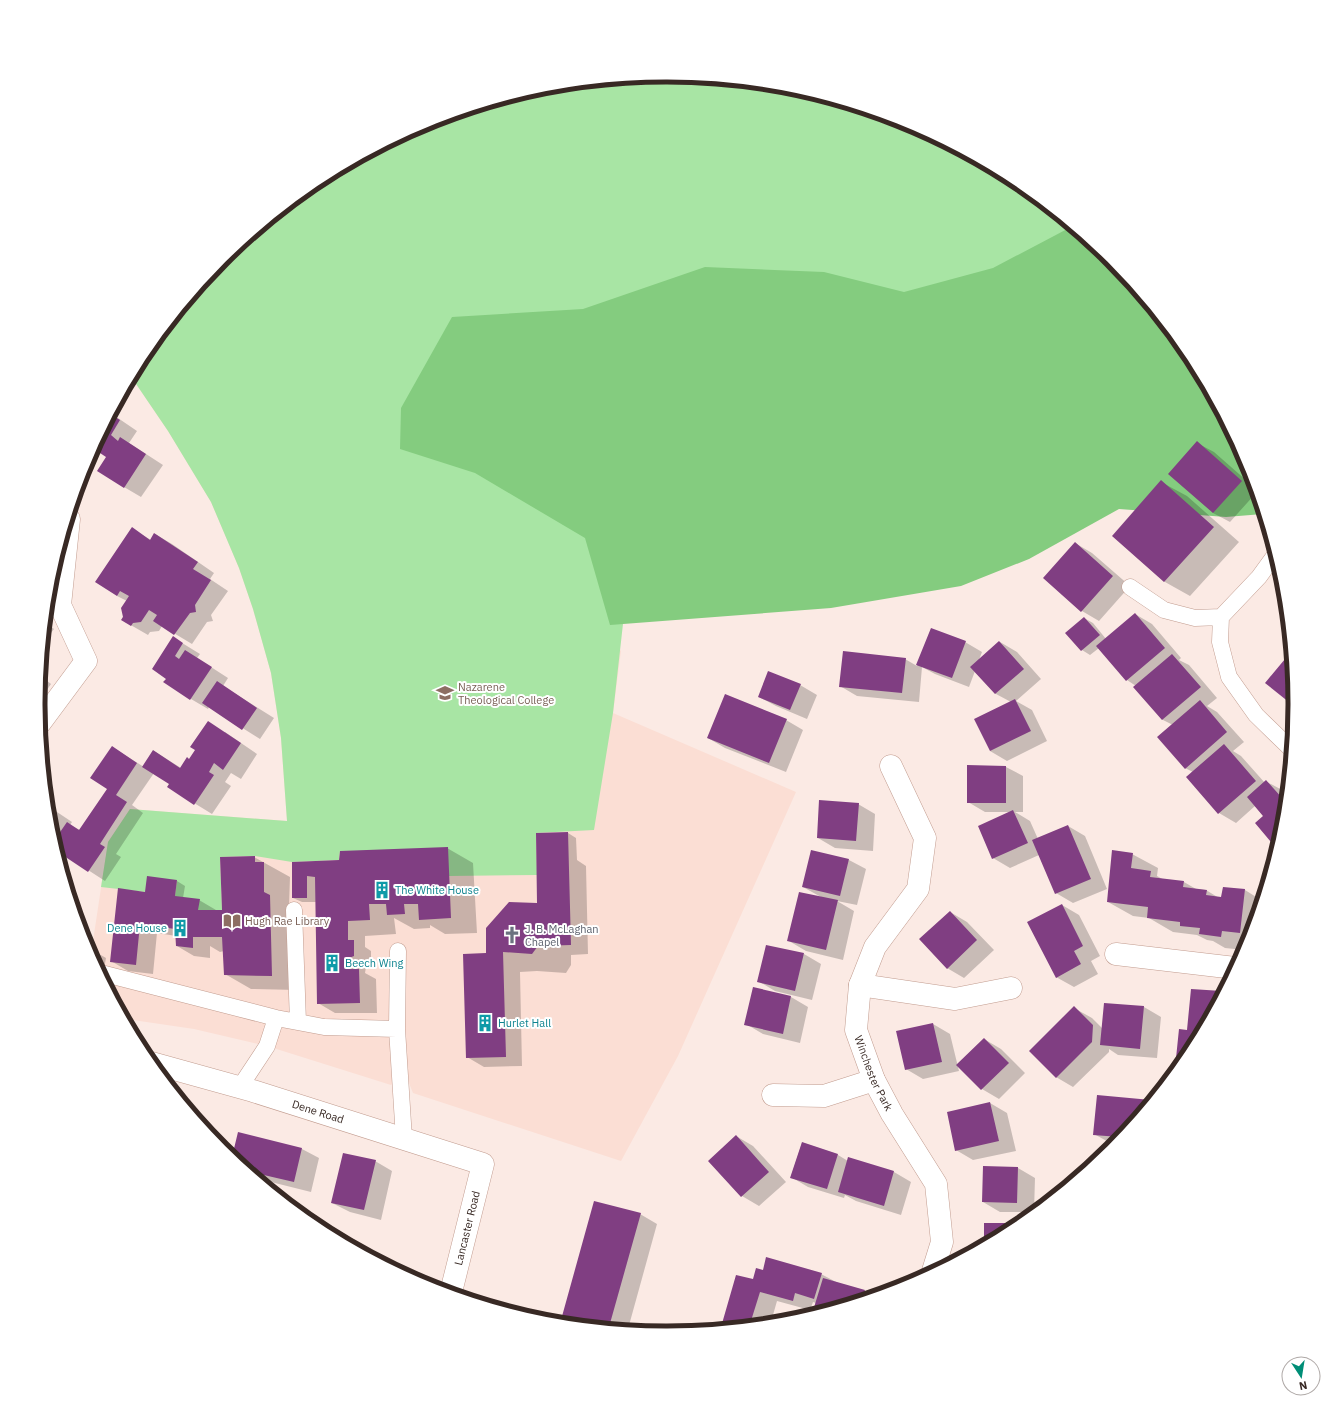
<svg xmlns="http://www.w3.org/2000/svg" width="1333" height="1408" font-family="'IBM Plex Sans',sans-serif">
<style>
.built{fill:#fbded4}
.green{fill:#a8e5a4}
.forest{fill:#84cc7f}
.shadow{fill:#0003}
.building{fill:#803e82}
.lines{fill:none;stroke-linecap:round;stroke-linejoin:round}
.lane-casing{stroke:#c29c8f;stroke-width:17}
.street-casing{stroke:#c29c8f;stroke-width:23}
.lane{stroke:#fff;stroke-width:16}
.street{stroke:#fff;stroke-width:22}
.labels{text-anchor:middle;dominant-baseline:central;stroke-width:4;stroke-linejoin:round;paint-order:stroke}
.education-label{font-size:11px;fill:#785e54;stroke:#fff;text-anchor:start}
.culture-label{font-size:11px;fill:#0d838f;stroke:#fff;text-anchor:start}
.worship-label{font-size:11px;fill:#5b616d;stroke:#fff;text-anchor:start}
.street-label{font-size:11px;fill:#382924;stroke:#fff}
.rim{fill:none;stroke:#382924;stroke-width:5}
</style>
<rect width="100%" height="100%" fill="#fbeae4"/>
<!-- built -->
<path class="built" d="M222,259L621,651L613,713L796,792L678,1056L621,1161L413,1093L409,1083H394L391,1085L267,1046L194,1029L126,1019L91,954L108,842L130,809L287,821L281,738L271,673L253,609L239,568L211,502L168,431L132,378L144,355Z"/>
<!-- green -->
<path class="green" d="M667,76L789,88L907,123L1016,182L1106,255L625,606L613,713L594,830L536,833L537,875L449,876L340,851L339,860L292,862L255,856L220,857L222,910H198L175,896L177,880L145,892L101,887L108,842L130,809L287,821L281,738L271,673L253,609L239,568L211,502L168,431L132,378L144,355L222,259L318,181L426,123L544,88Z"/>
<!-- forest -->
<path class="forest" d="M1071,227L1111,260L1189,355L1247,464L1263,514L1226,517L1119,509L1029,559L961,586L831,608L610,625L585,538L475,473L400,449L401,408L452,317L583,309L705,267L824,272L904,292L993,268Z"/>
<!-- shadow -->
<path class="shadow" d="M112,414L137,431L129,443L163,465L141,497L124,487L108,457L94,448Z
M1197,443L1214,452L1255,488L1256,493L1230,522L1213,513Z
M1161,482L1187,496L1239,542L1190,596L1165,582L1113,536Z
M132,529L151,540L155,534L172,544L214,573L210,579L228,591L211,615L213,621L207,622L192,644L162,626L159,631L150,632L148,635L122,620L127,601L117,596Z
M1075,543L1092,553L1130,586L1099,621L1082,611Z
M54,567L64,574L49,595L50,581Z
M1135,614L1152,624L1181,658L1179,660L1189,665L1217,698L1207,706L1217,712L1244,742L1233,751L1241,756L1265,783L1267,782L1284,791L1286,794L1283,827L1277,847L1256,823L1264,817L1255,806L1236,823L1219,813L1193,772L1185,768L1173,725L1163,720L1135,687L1136,686L1127,680L1099,648L1090,655L1082,650L1084,618L1093,623L1106,639Z
M46,623L54,629L44,642Z
M931,629L965,642L982,652L979,660L1000,642L1017,652L1041,679L1016,701L1032,710L1047,741L1007,761L990,751L1011,702L996,694L975,671L969,687L935,674L922,667L919,702L857,696L840,686L905,659L917,666Z
M174,638L200,654L197,658L228,678L223,686L274,718L260,739L209,707L208,709L191,699L167,678Z
M41,676L51,684L42,697L39,695Z
M800,685L817,695L807,719L776,706L759,697Z
M786,720L803,730L786,772L725,748L708,738Z
M225,732L257,754L241,779L231,773L225,782L231,786L212,814L168,787L170,784L154,773L132,805L143,813L116,854L121,857L105,881L57,850L50,826L48,806L72,822L70,825L80,830L108,789L112,747L144,767L154,751L181,768Z
M1006,767L1023,776V812H1015L1030,821L1038,839L1068,826L1085,836L1107,889L1073,903L1056,893L1039,855L1010,868L993,858L1010,812H985L968,802Z
M858,804L875,814L873,851L835,848L818,838Z
M568,833L576,838L577,860L586,866L588,954L571,955V965L566,973L537,971L520,972L522,1066L484,1067L467,1057L487,954L538,904Z
M447,848L473,863L477,933L445,934L430,925V928L414,929L394,918L396,934L365,936V947L371,951V966L366,967L365,973L376,979L377,1013H335L318,1003L316,902H302L293,898V863L339,861Z
M1132,854L1158,868L1157,876L1164,880L1184,882L1196,889L1206,890L1219,898H1222L1223,888L1245,890L1261,900L1247,945L1244,950L1225,948L1213,941L1207,940L1197,935L1173,932L1149,918L1133,916L1108,902Z
M254,857L290,877L289,907L297,990L251,989L225,974L224,951L220,952L210,946V958L194,956L177,946L176,936L157,933L153,974L128,971L111,961L146,893L177,881L185,886L183,898L199,900L216,910L223,911Z
M849,860L866,869L857,905L837,901L854,911L843,960L806,951L789,941L821,897L803,887Z
M1062,905L1079,915L1100,956L1091,961L1098,974L1074,987L1056,977Z
M950,912L967,922L994,950L964,978L947,968Z
M87,947L106,958L103,975H102Z
M804,954L821,964L812,1000L775,991L758,981Z
M754,989L791,997L808,1007L800,1043L763,1034L746,1024Z
M1192,990L1222,992L1189,1053L1177,1068L1188,1031Z
M1105,1004L1144,1007L1161,1017L1157,1058L1118,1055L1109,1049V1052L1073,1087L1056,1077L1074,1008L1092,1018L1103,1029Z
M933,1024L950,1034L959,1071L923,1079L906,1069L898,1032Z
M984,1039L1001,1049L1025,1073L999,1099L982,1089L958,1065Z
M1150,1101L1114,1145L1094,1134Z
M990,1103L1007,1113L1016,1151L973,1160L956,1150Z
M736,1136L753,1146L786,1182L759,1206L742,1196L710,1161Z
M216,1141L227,1144L235,1148L302,1149L319,1158L311,1192L259,1179L222,1148Z
M802,1143L838,1155L848,1161L894,1172L911,1182L901,1215L856,1201L845,1195L844,1198L808,1187L791,1177Z
M375,1161L392,1171L381,1220L350,1212L332,1203Z
M1018,1168L1035,1178L1034,1212H1000L983,1202Z
M640,1214L657,1224L628,1329L568,1323L562,1319Z
M985,1224H1018L985,1243Z
M347,1242L351,1243L368,1253Z
M763,1271L821,1274L838,1283L864,1291L872,1295L813,1313L816,1303L813,1302L810,1310L777,1301L771,1322L722,1327L737,1276L753,1280Z"/>
<!-- building -->
<path class="building" d="M112,415L120,420L111,435L118,441L120,437L146,454L124,488L97,471L106,457L94,449Z
M1197,441L1242,481L1213,513L1168,474Z
M1161,480L1214,527L1164,582L1112,536Z
M132,527L150,540L154,533L198,562L193,569L211,580L195,605L196,612L190,613L174,635L153,621L157,615L149,610L141,622L133,623L131,626L121,620L123,617L121,608L129,596L120,591L117,596L95,582Z
M1075,542L1113,576L1081,612L1043,578Z
M1135,613L1165,648L1126,681L1096,646Z
M1084,617L1100,635L1081,651L1065,633Z
M931,628L966,641L952,678L916,665Z
M173,636L183,643L175,656L179,659L185,650L212,667L190,700L163,682L166,679L152,669Z
M999,641L1024,669L995,694L970,667Z
M843,651L906,658L902,693L839,687Z
M1290,653L1295,704V707L1265,683Z
M1172,654L1201,687L1162,720L1133,687Z
M768,671L801,684L790,710L758,697Z
M217,681L257,708L242,730L202,703Z
M725,694L787,719L769,763L707,738Z
M1015,699L1031,731L990,751L974,719Z
M1200,700L1227,732L1185,769L1157,737Z
M208,721L241,743L223,770L214,763L209,772L214,775L194,805L167,787L169,784L142,767L153,750L180,768L187,757L189,759L195,750L190,747Z
M1224,744L1256,781L1218,814L1186,777Z
M112,746L137,763L116,795L127,802L100,844L105,847L88,872L58,852L54,841L67,822L79,830L107,789L90,778Z
M967,765L1006,766V803H967Z
M1266,780L1283,799L1286,797L1283,827L1276,848L1255,823L1263,816L1247,797Z
M819,800L859,803L856,841L817,838Z
M48,807L55,811L49,820Z
M1013,810L1028,843L992,859L978,826Z
M1068,825L1091,879L1055,894L1032,840Z
M568,832L571,945L538,946L532,954L503,952L506,1057L466,1058L463,954L486,953V928L509,902L537,903L536,833Z
M448,847L451,918L419,920L418,904H404L405,914L387,915L386,904H369L370,920L348,921V940H354V956L349,958L348,969H359L360,1003L317,1004L315,877L307,876V898H292V862L339,860L340,851Z
M811,850L849,859L840,896L802,887Z
M1112,850L1133,853L1131,868L1151,871L1150,877L1184,881L1183,887L1207,890L1206,895L1221,897L1223,887L1245,889L1240,933L1222,931L1221,937L1199,934L1200,928L1180,926V922L1147,918L1148,907L1107,902Z
M255,856V862H264V892L270,895L272,976L224,975L222,937H193V948L176,946L175,929L140,924L136,965L110,962L118,888L145,892L147,876L177,880L175,896L200,899L198,910H222L220,857Z
M799,892L838,900L826,950L787,941Z
M1062,904L1083,946L1074,951L1081,964L1056,978L1027,922Z
M950,911L977,940L947,969L919,939Z
M766,945L804,953L795,991L757,982Z
M753,987L791,996L783,1034L744,1025Z
M1191,989L1222,991L1189,1053L1177,1068H1175L1179,1029L1187,1030Z
M1104,1003L1144,1006L1140,1049L1100,1045Z
M1074,1006L1093,1025L1092,1042L1056,1078L1029,1051Z
M933,1023L942,1062L905,1070L896,1031Z
M984,1038L1009,1063L981,1090L956,1065Z
M1097,1095L1151,1100L1120,1137L1093,1135Z
M990,1102L999,1141L955,1151L947,1112Z
M238,1132L302,1148L294,1182L251,1172L232,1157Z
M736,1135L769,1172L741,1197L708,1161Z
M215,1140L227,1143L226,1151L222,1148Z
M802,1142L838,1154L827,1189L790,1178Z
M343,1153L376,1160L364,1210L331,1203Z
M848,1157L894,1171L884,1206L838,1192Z
M983,1166L1018,1167L1017,1203L982,1202Z
M594,1201L641,1213L609,1327L574,1323L561,1320Z
M984,1223H1020L984,1244Z
M766,1257L822,1273L814,1299L795,1293L793,1301L760,1292L750,1324L721,1327L736,1275L753,1279L756,1268L763,1270Z
M823,1278L865,1290L862,1298L812,1314Z"/>
<g class="lines">
<!-- lane casing -->
<g class="lane-casing">
<path id="lane" d="M1275,555L1259,577L1221,617L1220,642L1229,677L1256,715L1291,749
M1130,587L1164,610L1195,618L1221,617
M294,910L298,1022
M101,973L276,1018
M397,1029L398,951
M240,1087L267,1046L276,1018L324,1027L397,1029L404,1139"/>
</g>
<!-- street casing -->
<g class="street-casing">
<g id="street">
<path d="M40,723L86,661L60,605L69,519"/>
<path id="s1" d="M891,766L925,838L918,889L875,947L860,985L856,1030L874,1080L892,1114L936,1184L942,1242L933,1271"/>
<path d="M1116,954L1235,968"/>
<path d="M860,985L955,999L1011,988"/>
<path id="s2" d="M152,1063L253,1091L483,1164L451,1292"/>
<path d="M773,1095L824,1096L874,1080"/>
</g>
</g>
<!-- lane -->
<use href="#lane" class="lane"/>
<!-- street -->
<use href="#street" class="street"/>
</g>
<!-- icons -->
<defs>
<g id="university-bare" transform="scale(1.38)"><path d="M0-5L7-2L0 1L-7-2ZM-4 1L0 2.5L4 1V4Q0 6-4 4Z" fill="#8d6e63" stroke="#fff" stroke-width="2.5" paint-order="stroke"/></g>
<g id="building-bare" transform="scale(1.38)"><path d="M-4-6H4V6H1V3H-1V6H-4ZM-2.5-4.3h1.7v1.8h-1.7ZM.8-4.3h1.7v1.8H.8ZM-2.5-1h1.7V.8h-1.7ZM.8-1h1.7V.8H.8Z" fill="#0f9aa8" stroke="#fff" stroke-width="2.5" paint-order="stroke"/></g>
<g id="library-bare" transform="scale(1.38)"><path d="M-6-4Q-3-5.5-.7-3.5V5Q-3 3-6 4ZM6-4Q3-5.5 .7-3.5V5Q3 3 6 4Z" fill="#8d6e63" stroke="#fff" stroke-width="2.5" paint-order="stroke"/></g>
<g id="church-bare" transform="scale(1.38)"><path d="M-1.2-6h2.4v3.5h3.3v2.4h-3.3V6h-2.4V-.1h-3.3v-2.4h3.3Z" fill="#6b7280" stroke="#fff" stroke-width="2.5" paint-order="stroke"/></g>
</defs>
<g fill-rule="evenodd">
<use href="#university-bare" x="445" y="693"/>
<use href="#building-bare" x="382" y="890"/>
<use href="#library-bare" x="232" y="921"/>
<use href="#building-bare" x="180" y="928"/>
<use href="#church-bare" x="512" y="935"/>
<use href="#building-bare" x="332" y="963"/>
<use href="#building-bare" x="485" y="1023"/>
</g>
<g class="labels">
<!-- education labels -->
<g class="education-label">
<text x="458" y="687">Nazarene<tspan x="458" dy="13">Theological College</tspan></text>
<text x="245" y="921">Hugh Rae Library</text>
</g>
<!-- culture labels -->
<g class="culture-label">
<text x="395" y="890">The White House</text>
<text x="167" y="928" text-anchor="end">Dene House</text>
<text x="345" y="963">Beech Wing</text>
<text x="498" y="1023">Hurlet Hall</text>
</g>
<!-- worship labels -->
<g class="worship-label">
<text x="525" y="929">J. B. McLaghan<tspan x="525" dy="13">Chapel</tspan></text>
</g>
<!-- street labels -->
<g class="street-label">
<text stroke="none"><textPath href="#s1" startOffset="336">Winchester Park</textPath></text>
<text stroke="none"><textPath href="#s2" startOffset="173">Dene Road</textPath></text>
<text transform="translate(467 1228) rotate(-76)">Lancaster Road</text>
</g>
</g>
<!-- crop -->
<path d="M0 0H1333V1408H0ZM666 82H667A621 621 0 0 1 1288 703V705A621 621 0 0 1 667 1326H666A621 621 0 0 1 45 705V703A621 621 0 0 1 666 82Z" fill="#fff" fill-rule="evenodd"/>
<path class="rim" d="M666 82H667A621 621 0 0 1 1288 703V705A621 621 0 0 1 667 1326H666A621 621 0 0 1 45 705V703A621 621 0 0 1 666 82Z"/>
<!-- north arrow -->
<g transform="translate(1301 1376) rotate(168)"><circle r="19" fill="#ffffff" stroke="#afa9a7"/>
<path d="M0-3L7 15L0 10L-7 15Z" fill="#008e77"/>
<text y="-6" font-size="11" font-weight="bold" text-anchor="middle" fill="#382924">N</text>
</g>
</svg>
